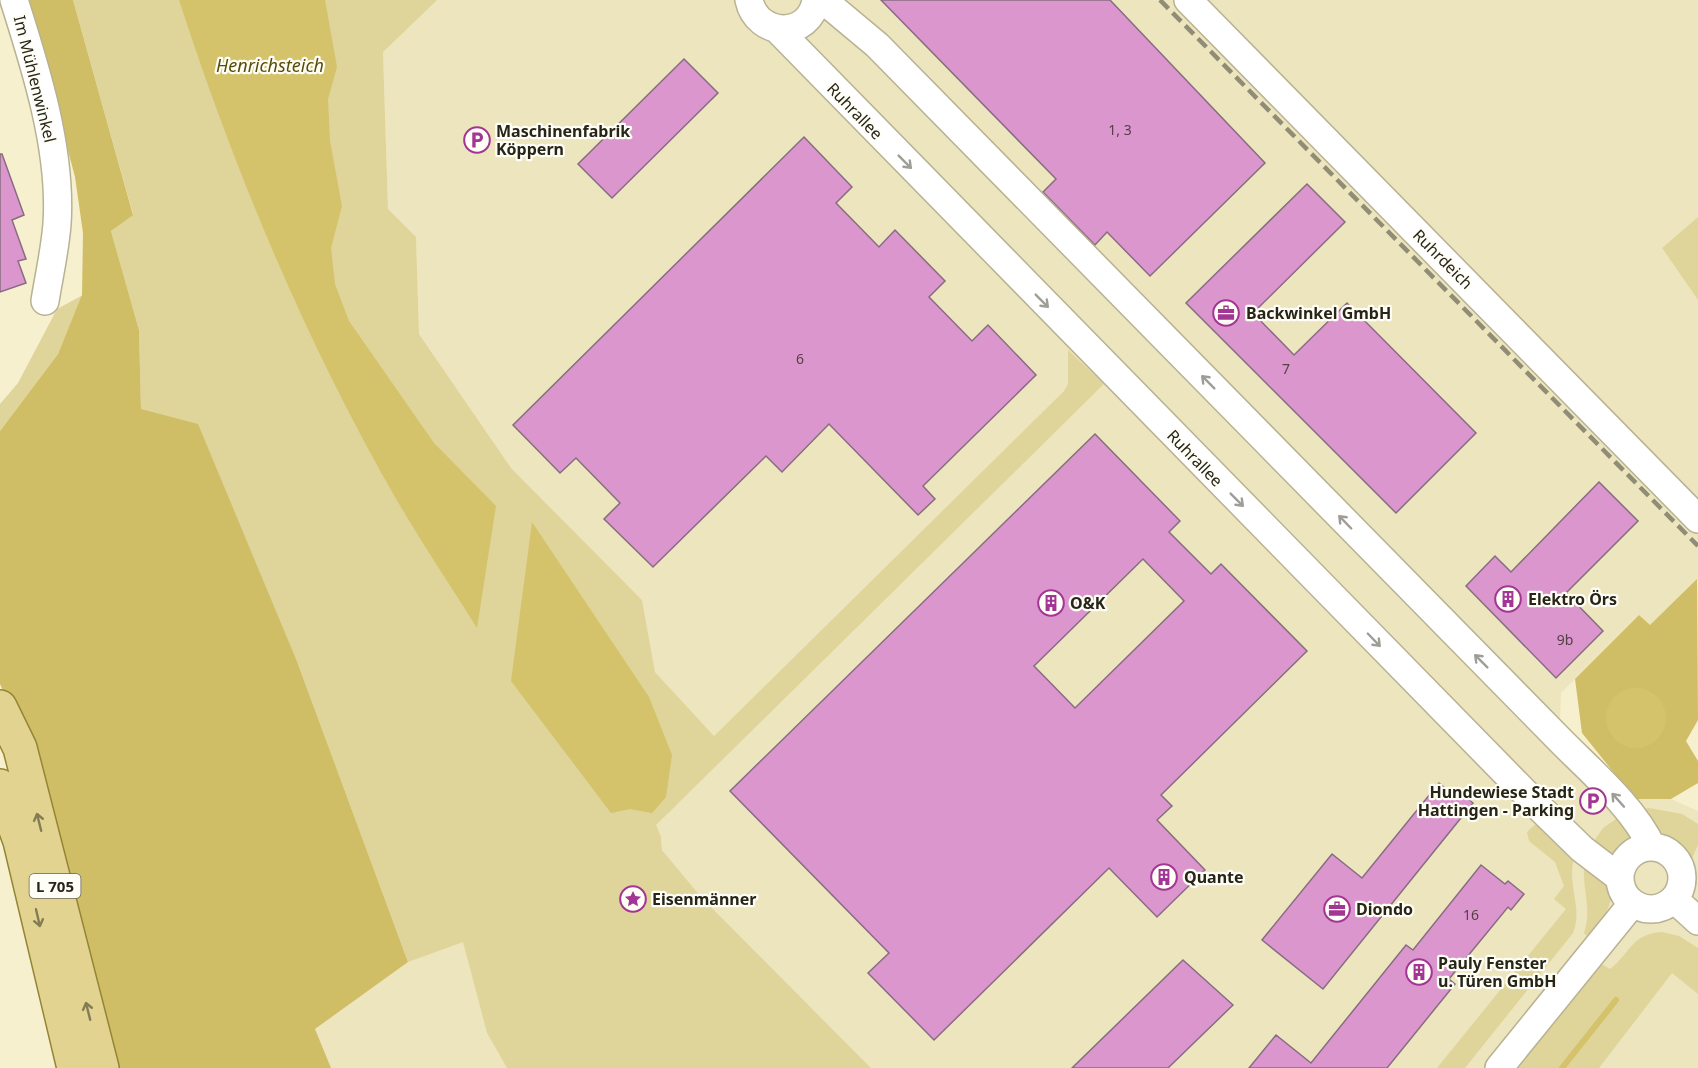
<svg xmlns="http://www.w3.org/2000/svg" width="1698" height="1068" font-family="'Noto Sans',sans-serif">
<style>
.built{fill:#ece5bd}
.green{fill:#dfd499}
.forest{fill:#cfbe66}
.water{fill:#d4c36b}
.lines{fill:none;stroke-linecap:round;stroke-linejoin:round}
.stream{stroke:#d4c36b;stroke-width:6}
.building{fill:#db96ce;stroke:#876d81;stroke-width:1.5;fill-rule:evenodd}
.minor-casing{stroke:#b8b293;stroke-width:30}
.major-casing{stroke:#948536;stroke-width:36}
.minor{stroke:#fff;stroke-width:27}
.major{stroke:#e2d490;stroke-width:33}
.rail{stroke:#918c75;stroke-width:4.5;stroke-dasharray:12 6;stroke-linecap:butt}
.oneway{stroke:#9e9d97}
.oneway2{stroke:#847c54}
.labels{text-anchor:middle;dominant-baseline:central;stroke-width:4.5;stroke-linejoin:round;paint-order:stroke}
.number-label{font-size:14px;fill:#544146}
.shield{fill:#fefdf6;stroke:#68665b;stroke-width:1.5}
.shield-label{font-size:15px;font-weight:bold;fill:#272518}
.street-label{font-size:16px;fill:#272518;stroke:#fefdf6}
.poi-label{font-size:16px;font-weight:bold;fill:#272518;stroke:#fefdf6;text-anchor:start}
.water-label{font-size:18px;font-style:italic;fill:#594d06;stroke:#fefdf6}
</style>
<rect width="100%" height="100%" fill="#f7f0cf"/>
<!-- built -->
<path class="built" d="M370,0H1698V217L1662,248L1698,300V580L1650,626L1639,615L1561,693L1560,723L1635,799H1671L1698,811V1068H871L702,898L662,850L661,837L655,825L1104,384L1068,351V384L1064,391L714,736L655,672L642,600L511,468L419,334L416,237L388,209L383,52Z
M463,941L487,1033L507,1068H331L315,1029L408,962Z"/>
<!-- green -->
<path class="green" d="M73,0H437L383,52L388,209L416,237L419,334L511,468L642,600L655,672L714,736L1064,391L1068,384V350L1104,384L656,825L661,837L662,850L702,898L871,1068H507L487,1033L463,942L408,962L298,664L141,409L139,330L111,231L133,214Z
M1698,217V300L1662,248Z
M83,295L58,354L0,431V404L18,383L57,309Z
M1649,808L1682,814L1698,824V845L1691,860C1677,839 1652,829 1634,811Z
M1622,815L1639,839L1624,848L1613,864L1590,847L1603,828Z
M1538,822L1576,852C1564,883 1584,906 1573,933L1465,1068H1437L1566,909L1554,899L1564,886L1555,862L1529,841L1527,832Z
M1585,858C1592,867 1605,877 1610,887C1616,902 1598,928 1591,940L1584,933C1593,908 1580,884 1585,858Z
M1662,932L1679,936L1698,948V994L1672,973L1599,1068H1512L1598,962L1610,969C1631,953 1631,934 1662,932Z"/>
<!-- forest -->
<path class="forest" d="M26,0H73L133,215L111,231L139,330L141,409L198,424L298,664L408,962L315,1029L331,1068H117L27,744L0,684V431L58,354L82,295L83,233L75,177L33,18Z
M1697,579L1698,720L1686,741L1698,761V783L1671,799H1635L1582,733L1575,679L1639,615L1650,625Z"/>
<!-- water -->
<path class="water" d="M179,0H325L337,67L328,99L330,141L342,206L331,248L335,284L349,321L434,443L496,506L477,628C450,585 421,542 395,497C305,340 235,172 179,0Z
M532,522L649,697L672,755L666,797L652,813L630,809L611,813L511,681Z
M1606 718a30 30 0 1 1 60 0a30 30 0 1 1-60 0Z"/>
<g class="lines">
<!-- stream -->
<path class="stream" d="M1562,1068L1616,1000"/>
</g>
<!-- building -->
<path class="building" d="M881,0H1110L1265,163L1150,276L1107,232L1095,245L1043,192L1056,179Z
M684,59L718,93L612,198L578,164Z
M804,137L852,187L836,203L879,247L895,230L945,281L929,297L972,341L988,325L1036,375L923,486L935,499L918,515L829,424L782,472L766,456L653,567L604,519L620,503L576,458L560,473L513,425Z
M0,154H2L24,215L12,220L26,259L18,261L26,283L0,292Z
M1307,184L1345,222L1253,313L1294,355L1347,303L1476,433L1396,513L1186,303Z
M1095,434L1180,521L1169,532L1211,574L1221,564L1307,651L1161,795L1172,806L1157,820L1205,870L1157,917L1109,868L934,1040L868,973L889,953L730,791ZM1143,559L1184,601L1075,708L1034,666Z
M1599,482L1638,521L1566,593L1603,631L1556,678L1466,586L1495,556L1511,572Z
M1439,783L1455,796L1459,791L1473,803L1323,989L1262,940L1332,854L1362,878Z
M1481,865L1505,884L1508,881L1524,894L1511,910L1508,907L1449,979L1455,984L1387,1068H1249L1276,1035L1311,1063L1406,945L1413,950Z
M1183,960L1233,1005L1168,1068H1072Z"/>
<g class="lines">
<!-- minor casing -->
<g class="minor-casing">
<path id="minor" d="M14,0C36,69 62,151 57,224C55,250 49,276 45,301
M749,0C757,38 810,39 816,0
M823,0L877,45L1558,738C1590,771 1632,805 1652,847
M1188,0L1698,519
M777,29L1540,808L1582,849L1620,878
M1620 878a31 31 0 1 1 62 0a31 31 0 1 1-62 0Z
M1675,900L1698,921
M1499,1068L1632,904"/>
</g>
<!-- major casing -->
<g class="major-casing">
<path id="major" d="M0,707L20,748L102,1068
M0,786L20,841L74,1068"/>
</g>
<!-- minor -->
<use href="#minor" class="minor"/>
<!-- major -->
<use href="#major" class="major"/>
<!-- rail -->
<path class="rail" d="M1160,0L1698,546"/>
</g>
<!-- one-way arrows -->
<defs><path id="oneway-shaft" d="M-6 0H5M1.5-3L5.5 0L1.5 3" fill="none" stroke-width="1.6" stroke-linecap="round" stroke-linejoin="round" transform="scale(1.5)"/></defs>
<g class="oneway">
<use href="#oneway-shaft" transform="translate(905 162) rotate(45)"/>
<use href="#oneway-shaft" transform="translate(1042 301) rotate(45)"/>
<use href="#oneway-shaft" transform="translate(1208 382) rotate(-135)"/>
<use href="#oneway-shaft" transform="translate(1237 500) rotate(45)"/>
<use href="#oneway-shaft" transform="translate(1345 522) rotate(-134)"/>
<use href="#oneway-shaft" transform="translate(1374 640) rotate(46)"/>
<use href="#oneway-shaft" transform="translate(1481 661) rotate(-135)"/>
<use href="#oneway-shaft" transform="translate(1618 800) rotate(-132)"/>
</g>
<g class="oneway2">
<use href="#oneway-shaft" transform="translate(39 822) rotate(-104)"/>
<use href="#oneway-shaft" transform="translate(38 918) rotate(77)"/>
<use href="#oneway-shaft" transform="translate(88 1011) rotate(-104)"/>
</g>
<!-- icons -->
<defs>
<g id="parking-ring" transform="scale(1.35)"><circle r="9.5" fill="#fefdf6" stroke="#a33594" stroke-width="1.5"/><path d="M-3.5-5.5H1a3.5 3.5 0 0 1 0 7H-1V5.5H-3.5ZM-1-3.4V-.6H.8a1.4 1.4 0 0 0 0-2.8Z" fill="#a33594"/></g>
<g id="office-ring" transform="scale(1.35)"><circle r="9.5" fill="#fefdf6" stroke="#a33594" stroke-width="1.5"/><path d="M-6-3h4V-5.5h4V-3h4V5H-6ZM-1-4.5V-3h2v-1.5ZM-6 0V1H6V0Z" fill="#a33594"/></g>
<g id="building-ring" transform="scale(1.35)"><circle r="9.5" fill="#fefdf6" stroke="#a33594" stroke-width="1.5"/><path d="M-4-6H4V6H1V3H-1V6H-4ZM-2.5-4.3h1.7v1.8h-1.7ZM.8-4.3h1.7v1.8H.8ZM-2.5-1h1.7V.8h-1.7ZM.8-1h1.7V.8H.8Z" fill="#a33594"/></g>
<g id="sight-ring" transform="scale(1.35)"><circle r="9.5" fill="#fefdf6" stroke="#a33594" stroke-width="1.5"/><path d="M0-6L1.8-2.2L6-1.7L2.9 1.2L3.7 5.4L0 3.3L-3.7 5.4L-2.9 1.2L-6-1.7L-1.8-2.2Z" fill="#a33594"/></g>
</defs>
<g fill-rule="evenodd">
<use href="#parking-ring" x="477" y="140"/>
<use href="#office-ring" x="1226" y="313"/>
<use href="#building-ring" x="1508" y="599"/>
<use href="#building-ring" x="1051" y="603"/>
<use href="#parking-ring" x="1593" y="801"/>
<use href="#building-ring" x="1164" y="877"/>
<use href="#sight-ring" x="633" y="899"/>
<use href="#office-ring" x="1337" y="909"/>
<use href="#building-ring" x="1419" y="972"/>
</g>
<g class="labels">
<!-- number labels -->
<g class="number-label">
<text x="1120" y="129">1, 3</text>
<text x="800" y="358">6</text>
<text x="1286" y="368">7</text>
<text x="1565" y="639">9b</text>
<text x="1471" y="914">16</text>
</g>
<!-- shield labels -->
<rect class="shield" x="29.5" y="874" width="51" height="24" rx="4.5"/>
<g class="shield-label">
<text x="55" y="886">L 705</text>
</g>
<!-- street labels -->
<g class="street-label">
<text transform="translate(35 79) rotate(76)">Im Mühlenwinkel</text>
<text transform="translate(855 111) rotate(46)">Ruhrallee</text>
<text transform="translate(1443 259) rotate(45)">Ruhrdeich</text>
<text transform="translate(1195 458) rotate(46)">Ruhrallee</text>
</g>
<!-- poi labels -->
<g class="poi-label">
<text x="496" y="131">Maschinenfabrik<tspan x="496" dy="18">Köppern</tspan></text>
<text x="1246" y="313">Backwinkel GmbH</text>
<text x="1528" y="599">Elektro Örs</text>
<text x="1070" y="603">O&amp;K</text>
<text x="1574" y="792" text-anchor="end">Hundewiese Stadt<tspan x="1574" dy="18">Hattingen - Parking</tspan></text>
<text x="1184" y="877">Quante</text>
<text x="652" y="899">Eisenmänner</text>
<text x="1356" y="909">Diondo</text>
<text x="1438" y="963">Pauly Fenster<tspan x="1438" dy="18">u. Türen GmbH</tspan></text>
</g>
<!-- water labels -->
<g class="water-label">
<text x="270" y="65">Henrichsteich</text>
</g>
</g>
</svg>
